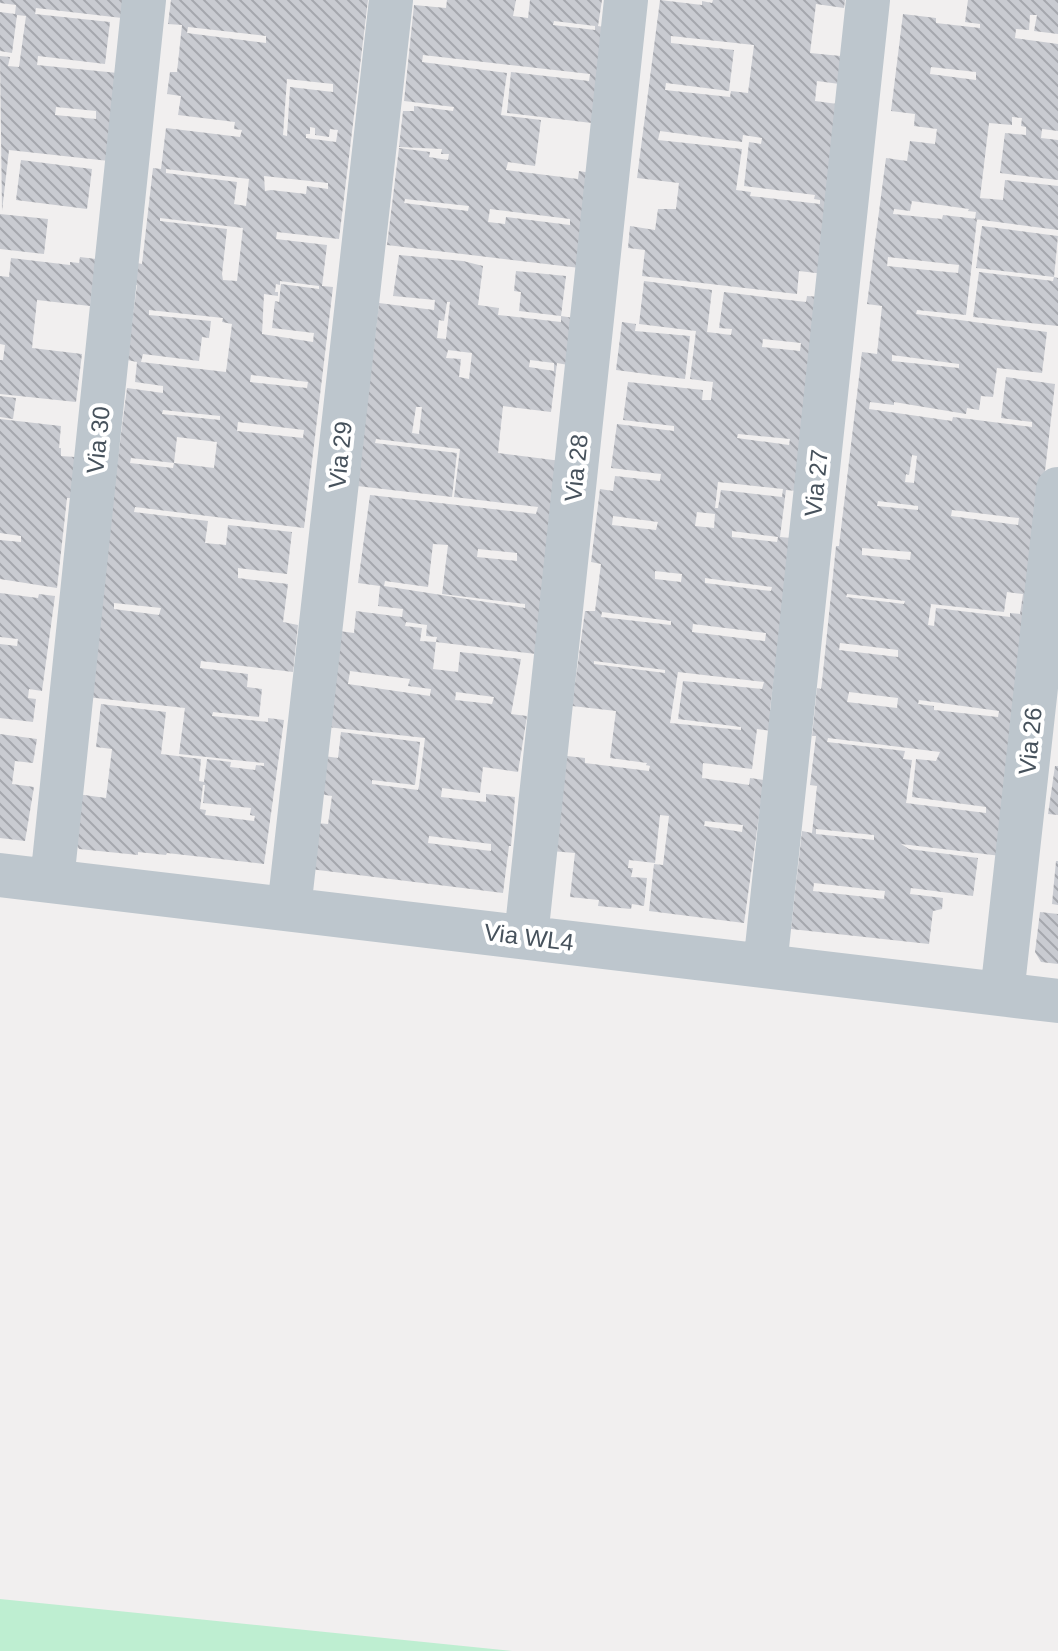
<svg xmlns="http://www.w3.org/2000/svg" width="1058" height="1651" font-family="Arial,sans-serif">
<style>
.grass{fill:#beeed1}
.building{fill:url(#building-back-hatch);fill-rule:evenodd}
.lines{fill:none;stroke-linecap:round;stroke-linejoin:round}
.minor{stroke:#bdc6cd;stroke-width:44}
.labels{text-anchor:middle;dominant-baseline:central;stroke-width:8;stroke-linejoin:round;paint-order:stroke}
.street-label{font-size:24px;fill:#47525c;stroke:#fff}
</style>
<defs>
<pattern id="building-back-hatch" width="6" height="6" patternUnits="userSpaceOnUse" patternTransform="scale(2)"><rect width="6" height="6" fill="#c9cbd1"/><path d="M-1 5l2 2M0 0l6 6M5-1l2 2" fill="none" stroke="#a5a7ad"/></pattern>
</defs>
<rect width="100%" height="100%" fill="#f1efef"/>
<!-- grass -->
<path class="grass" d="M0,1599L512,1651H0Z"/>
<!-- building -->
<path class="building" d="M0,0H127L122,18L36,8L35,14L110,22L105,64L38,56L37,65L118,73L109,161L9,150L2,211L0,56L10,57L8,66L19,67L26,16L17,15L12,53L0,51V12L15,14L16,5L0,3ZM56,107L96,111V119L55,115Z
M171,0H368L339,239L277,232L276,239L327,245L322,286L333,287L304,528L135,507L134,512L208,521L205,543L226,545L228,525L292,532L287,574L238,568V578L288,584L283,622L298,625L293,672L201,661L200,668L248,674L247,687L262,689L259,717L213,712L212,716L268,722V718L284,720L264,864L167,853L166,855L138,852V855L79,849L72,837L77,794L106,798L112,749L96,747L101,704L166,712L161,754L201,759L199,781L204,782L207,759L231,762L230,767L255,770L256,765L264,766V763L179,754L185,708L87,697L127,388L163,393V386L135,382L137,362L127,360L137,285H134L137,263L142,264L153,168L161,169L166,128L240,137L242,130L234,129L235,122L178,115L181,96L167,94L170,72H177L182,25L168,24ZM188,27L266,36V43L187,33ZM287,79L333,84V92L290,87L287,136L283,135ZM310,127L315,128V135L329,137L330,129L338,130L336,142L306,138V134H310ZM166,169L249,179L246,206L234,204L237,182L166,173ZM264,176L328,183V189L307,186L306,194L271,190L265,191ZM160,218L243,228L237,281L223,280L222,274L227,229L160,221ZM280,281L319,286V289L281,284L279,302L275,301L272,328L314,333L313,342L262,334L264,294L278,296V292H275L276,284L280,285ZM149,310L223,318L222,322L232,324L226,372L141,362L143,354L199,361L202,337L209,338L211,321L149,315ZM251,375L308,382L307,388L250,382ZM163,410L220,416V420L162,414ZM238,422L304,430L303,438L237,431ZM177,437L217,442L214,468L174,463L173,468L130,463L131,458L174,463ZM114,603L161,608L159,615L114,609ZM203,785H205L203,803L251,808L250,815L255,816L254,821L205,815L206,810L200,809Z
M447,0H516L513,16L528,18L530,0H602L598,26L609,28L600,124L507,113L511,72L589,81L590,74L423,55L422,62L507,73L501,115L541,120L535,166L508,162L506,170L578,179L579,171L591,173L580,268L387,245L399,148L430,152L429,157L448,160L449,154H441L442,149L399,147L403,111H414V106L453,111L454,107L404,101L414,5L446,8ZM554,21L595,26V30L553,25ZM405,199L469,206L468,211L404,203ZM490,209L570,219V225L506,217L505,224L488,222Z
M660,0L702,5V1L712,3L713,0H845L844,8L816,4L810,53L851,57L847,85L817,81L815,101L845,105L824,274L799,271L797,294L642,276L645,250L628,248L630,226L655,230L658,209H676L679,183L637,178ZM671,36L754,45L748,93L731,91L730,97L665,90L666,83L729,91L734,50L671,43ZM660,131L742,142L743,135L762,138L761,144L749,142L744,186L815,195L814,199L820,200V204L750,196L751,192L736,190L742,149L658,140Z
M968,0H1058V34L1034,31L1037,15H1030L1029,30L1016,29L1015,38L1058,44V131L1042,129L1041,138L1058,140V180L1000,173L1005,133L1026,135V127L1021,126L1022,118L1012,117V125L989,123L980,198L1003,200L1005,180L1058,186V230L975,219L976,212L968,211L969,209L912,201L910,211L894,209L893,214L942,219L943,215L977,219L966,315L917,310L916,314L1047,332L1042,373L997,368L993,397L981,396L979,410L967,408L966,414L894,402V405L870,402L869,409L952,421L953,417L1032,427V422L1001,418L1006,377L1055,384L1001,856L901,844L909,849L978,858L973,896L911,888L910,894L943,898L942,909L933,911L929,944L791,929L802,831L812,833L817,786L810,785L816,736H812L817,688L821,689L822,682L836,546H839L862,352L877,354L882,306L867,304L886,158L907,161L910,141L935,144L937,129L914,126L915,114L891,111L903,14L936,18V23L980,28V24L965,22ZM931,67L976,72V80L930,74ZM888,257L959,265L958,273L887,266ZM892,355L959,364V368L892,361ZM912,455L917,456L914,483L905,482L906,474L909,475ZM878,501L918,506V510L877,506ZM952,510L1019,518L1018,525L951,516ZM862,548L911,552L910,560L862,555ZM1007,592L1023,594L1020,614L1010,613V617L936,608L934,626L928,625L931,604L1004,612ZM847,594L905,601L904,604L846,597ZM840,643L898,650V657L839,650ZM849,692L898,698L897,708L847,702ZM919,700L999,711L998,717L934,710V706L918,704ZM828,738L940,752L936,761L916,759L912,797L986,807V813L906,803L912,760L903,759L905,751L827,742ZM816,829L874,835V840L816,834ZM814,883L885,891L884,899L813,891Z
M21,160L92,169L87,209L16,200Z
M0,214L48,219L44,254L0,249Z
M982,226L1058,236L1054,277L1058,278V326L973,317L979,272L1053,281L1054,277L976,268Z
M399,255L463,261L483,266L478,305L499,308L498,315L561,322V316L574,318L568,365L557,363L551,412L503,406L498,453L561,461L536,654L436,642L437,637L426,636L427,625L406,622L405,626L422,628L420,641L436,642L433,669L458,672L460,652L521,659L511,714L527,716L518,772L483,767L480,793L442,788L441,797L486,802V794L515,797L511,846H509L503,893L310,869L316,823L328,824L332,796L319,794L324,756L338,758L341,732L420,742L415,785L372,780V784L418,790L419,786L425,738L327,727L339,631L354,633L356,611L402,617L403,609L378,606L380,586L358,583L370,495L536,514L538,507L454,497L460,449L376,439L375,443L457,453L452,497L357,486L379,303L434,310L435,300L393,296ZM447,302H450L446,339L437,338L439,320L444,321ZM448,350L472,353L469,379L459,377L461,359L446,358ZM530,360L554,363V371L529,367ZM416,407H422L419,434L412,433ZM433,544L448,545L442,594L525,604V608L384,586L385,581L428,587ZM478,549L517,553V561L477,557ZM350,671L410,679L408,686L431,689L430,696L348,684ZM456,692L494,697L492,704L455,700ZM429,836L491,844V851L428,843Z
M80,257L96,259L90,306L37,300L32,348L82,354L76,402L0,394V360H3L5,345L0,344V276L9,277L11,258L70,265V262L79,263Z
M516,271L566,276L561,316L519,311L521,292L514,291Z
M644,281L712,290L707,332L731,335L732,329L719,328L724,292L806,302L807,296L821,297L797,491L786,490L780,537L791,538L770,710H775L773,731L757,729L752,769L703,763L702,778L749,785L750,778L764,780L744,923L649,911L654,864L663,865L669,816L660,815L655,863L629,860L628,868H633L631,877L647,878L644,906L632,904L631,909L598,906L599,900L570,897L575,853L551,851L567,756L585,758V763L649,771L650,766L646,765L647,763L610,758L616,711L572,706L585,611H595L601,564L591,562L600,489L613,491L615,476L660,481L661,474L611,468L617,424L674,431V426L623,420L628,382L703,390L702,400H711L713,382L690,379L696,331L639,324ZM763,339L801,343L800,351L762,347ZM738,434L790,439L789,445L737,438ZM718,482L783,489L782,497L721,490L718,508H715ZM697,512L715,514L714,528L695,526ZM613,516L658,522L656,530L612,525ZM732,531L778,537L777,542L732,537ZM655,571L682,574L681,582L655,579ZM705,578L772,587L771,591L705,583ZM602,612L671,621V625L601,617ZM693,624L766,633L765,641L692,632ZM594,661L665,670V673L594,664ZM678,672L764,682L762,689L683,681L678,719L741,727V730L670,723ZM705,821L743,825L742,832L704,826Z
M622,322L636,324L635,331L690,336L685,379L616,370Z
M0,396L16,398L13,419L0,417Z
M0,419L61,426L59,448H61V456L75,457L71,498H67L57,588L0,579V540L21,542V536L0,533Z
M0,593L38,598L39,594L55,596L42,691L29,689L28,698L36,699L33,722L0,718V644L17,646L18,639L0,637Z
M0,734L37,739L33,763L15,761L12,784L34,787L25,841L0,838Z
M1055,766H1058V815L1048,814Z
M1056,861H1058V905L1052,904Z
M1040,912L1058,914V964L1041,962L1035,952Z"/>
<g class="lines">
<!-- minor -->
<path class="minor" d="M0,875L1058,1001
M52,881L144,0
M289,909L391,0
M526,937L626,0
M765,966L868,0
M1002,994L1058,489"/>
</g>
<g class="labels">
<!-- street labels -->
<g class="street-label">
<text transform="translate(98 440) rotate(-84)">Via 30</text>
<text transform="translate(340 455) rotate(-84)">Via 29</text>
<text transform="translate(576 468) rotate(-84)">Via 28</text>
<text transform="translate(816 483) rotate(-84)">Via 27</text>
<text transform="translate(1030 741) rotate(-84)">Via 26</text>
<text transform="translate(529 937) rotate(7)">Via WL4</text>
</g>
</g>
</svg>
